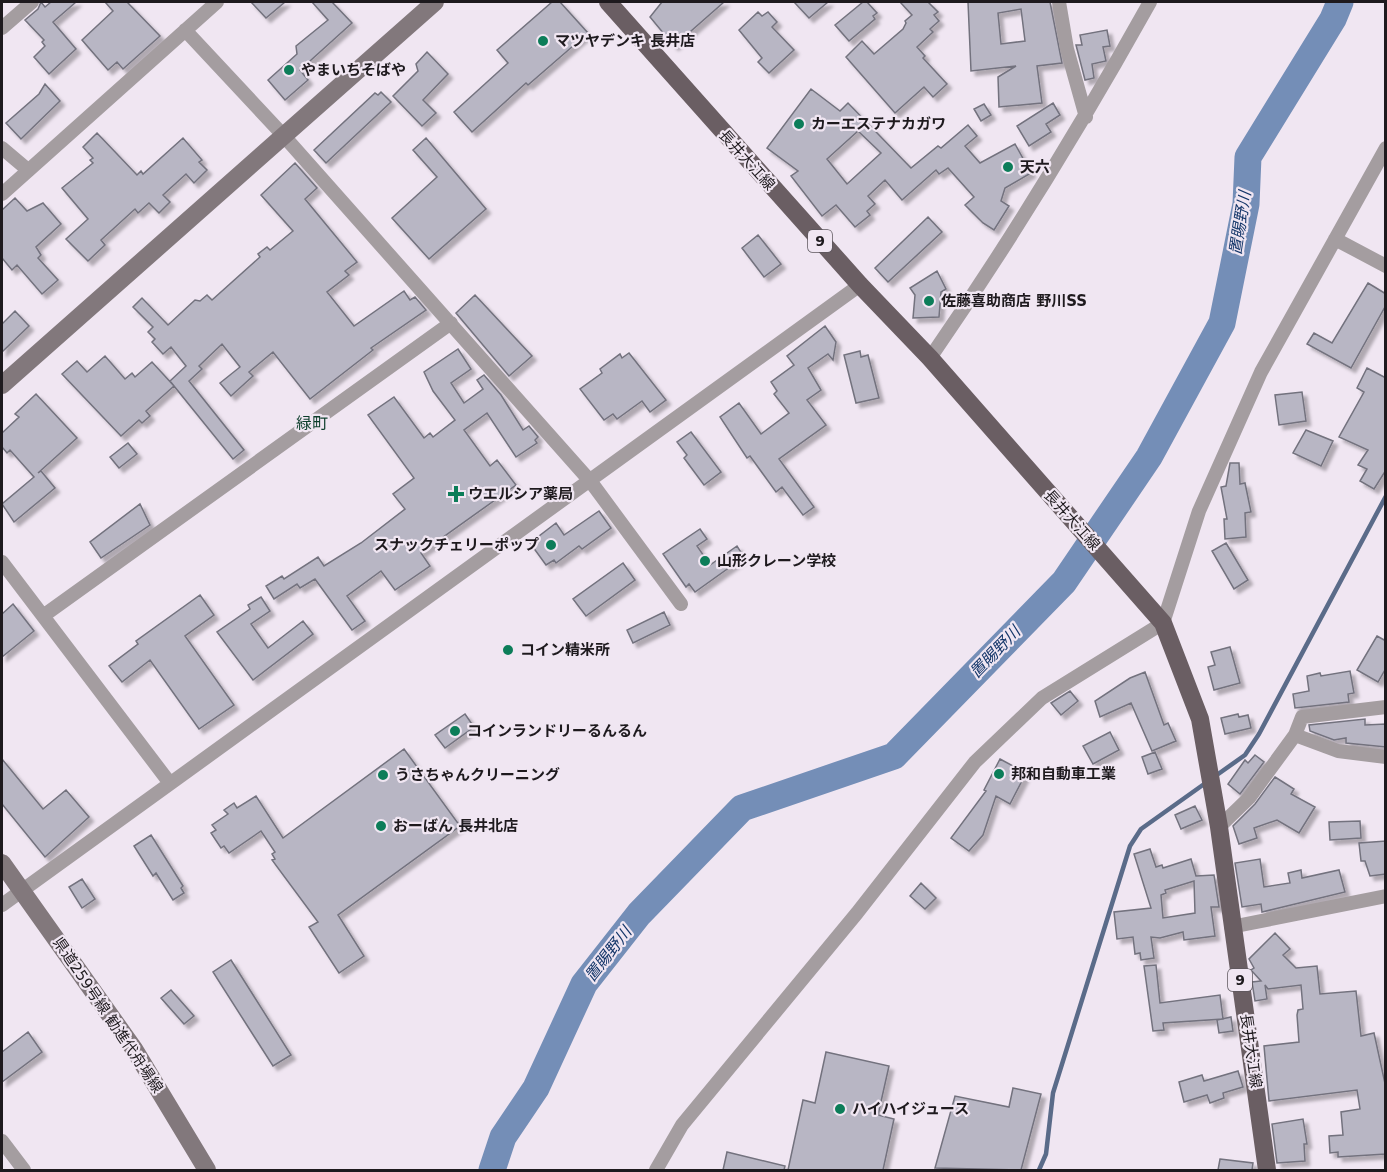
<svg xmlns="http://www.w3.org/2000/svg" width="1387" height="1172" font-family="'DejaVu Sans','Noto Sans JP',sans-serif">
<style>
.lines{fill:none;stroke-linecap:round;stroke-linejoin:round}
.stream{stroke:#5a6b89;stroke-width:4.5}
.river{stroke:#748eb7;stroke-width:27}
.building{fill:#b8b6c4;stroke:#73727e;stroke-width:1.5;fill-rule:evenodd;filter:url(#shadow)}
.street{stroke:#a49da0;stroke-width:14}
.secondary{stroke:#82787c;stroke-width:18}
.primary{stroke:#6a5e63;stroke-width:18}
.poi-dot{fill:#0c7d59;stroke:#f0e6f2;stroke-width:2}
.labels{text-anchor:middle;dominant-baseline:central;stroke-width:4.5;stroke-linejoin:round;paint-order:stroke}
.shield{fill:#f0e6f2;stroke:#5d575e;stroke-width:1.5}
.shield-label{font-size:14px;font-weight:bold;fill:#1e1a1e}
.poi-label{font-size:15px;font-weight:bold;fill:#1e1a1e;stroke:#f0e6f2;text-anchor:start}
.street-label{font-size:15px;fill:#1e1a1e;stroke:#f0e6f2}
.water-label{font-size:16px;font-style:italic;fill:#143669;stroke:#f0e6f2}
.neighbourhood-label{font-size:16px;fill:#0c3d2b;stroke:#f0e6f2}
</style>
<defs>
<filter id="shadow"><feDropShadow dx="4.5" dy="4.5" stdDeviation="1.5" flood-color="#0004"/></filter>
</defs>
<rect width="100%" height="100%" fill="#f0e6f2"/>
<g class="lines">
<!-- stream -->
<path class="stream" d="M1214,777L1245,755L1259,734L1386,496
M1039,1170L1046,1154L1053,1093L1130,846L1141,829L1207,782"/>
<!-- river -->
<path class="river" d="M492,1170L503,1137L536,1088L584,984L639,914L742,808L894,756L1064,582L1149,457L1222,323L1246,204L1248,157L1333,19L1340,2"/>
</g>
<!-- building -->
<path class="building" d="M41,2L45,7L51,2H76L53,22L76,49L49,74L34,57L45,46L42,42L44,40L25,20L38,9Z
M105,2H127L160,36L123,69L117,62L108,70L82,40L113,11Z
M251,2H285L266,18Z
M312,2H332L352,23L300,70L308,80L285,100L268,80L297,54L296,46L328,20Z
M552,2H560L588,33L528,85L526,83L472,132L454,112L508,63L497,50Z
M662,2H724L674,46L650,17Z
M794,2H828L809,18Z
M863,2H867L877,13L873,16L875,19L849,41L835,25Z
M900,2H928L938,12L934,15L939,21L930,29L933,32L917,47L925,56L923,58L947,84L933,97L924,87L895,113L846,57L862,41L874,54L903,29L906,23L905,21L912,15Z
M968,2H1050L1062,63L1037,66L1042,103L999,107L998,77L1016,66L971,71ZM1021,9L1025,41L1001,44L998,13Z
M758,12L762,16L768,12L777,22L772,27L794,50L769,73L758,62L762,58L739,30Z
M1107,30L1110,46L1103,47L1106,61L1092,64L1094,78L1085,80L1076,45H1082L1080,35Z
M427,52L448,74L423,100L436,113L422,126L393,96L418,71L416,64Z
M45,84L60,101L21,139L6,123L39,94Z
M811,89L840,111L848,103L911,168L938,146L941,148L968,125L977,136L965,146L980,163L1015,144L1031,173L1005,188L1001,201L1009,206L994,230L983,223L965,205L974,197L948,168L939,174L936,170L902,200L885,180L868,196L875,204L867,211L870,215L855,227L836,205L822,216L791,176L798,171L767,148ZM858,131L881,153L847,184L827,159Z
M381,92L391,102L326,163L314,150L375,93L378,95Z
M1053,103L1060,115L1046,124L1051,132L1029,146L1017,126Z
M984,104L991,115L981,121L974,109Z
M97,133L137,175L141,171L143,174L183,138L202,160L199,162L207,170L194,183L186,174L163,195L170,202L159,213L149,203L138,213L135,209L101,240L105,245L88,261L66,239L88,219L62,188L93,163L90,160L93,158L83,147Z
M426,138L486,209L429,259L392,218L437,177L413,150Z
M295,163L317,188L305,199L357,262L345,271L349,275L327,292L354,326L404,291L410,300L415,297L426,310L371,348L373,350L310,399L273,352L249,372L253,376L231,396L220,383L240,367L222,344L199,366L202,369L189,381L244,450L233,459L170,381L186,366L171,347L163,354L152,342L155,339L148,332L153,327L133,307L142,298L168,325L195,300L200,301L207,295L212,300L260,257L258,254L267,247L270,250L293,231L261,195Z
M15,198L27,211L43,203L61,224L36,247L41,255L38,258L58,280L42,294L17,265L12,270L2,258V210Z
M928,217L942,232L888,282L875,268Z
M758,235L781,264L764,277L742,248Z
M937,271L946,289L941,292L939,317L913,318L915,295L910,288Z
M1368,283L1386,294V305L1351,368L1307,344L1314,333L1332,343Z
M475,295L532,356L509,376L456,313Z
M15,311L29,326L2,352V324Z
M825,326L836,342L833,360L828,354L808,368L821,390L807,400L826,425L779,459L814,507L803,515L782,487L776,492L750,456L747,458L720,417L739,403L761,434L789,413L774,394L777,391L771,382L794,365L787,356Z
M458,349L471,369L451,383L464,403L483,389L477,380L484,375L501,395L523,430L529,426L538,437L535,440L537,443L516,457L487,413L464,430L490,466L497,460L516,485L421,553L430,566L395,590L381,571L347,596L365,621L352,630L315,579L300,588L297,584L274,599L266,586L282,576L284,579L318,557L324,566L361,543L405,509L393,494L414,478L368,415L394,397L424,438L430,433L433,437L455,420L433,391L424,372Z
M860,351L861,357L868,355L879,398L856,403L844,355Z
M629,353L666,400L650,412L642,401L617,419L613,414L604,420L580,389L602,373L600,369L620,354L622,358Z
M105,356L125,379L132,373L135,377L152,362L174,386L146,411L150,416L142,423L139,420L121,436L62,374L77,361L87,372Z
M1367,368L1386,378V470L1374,489L1360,481L1367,469L1358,465L1368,450L1339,437L1364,392L1357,388Z
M1302,392L1306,421L1279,425L1275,395Z
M36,394L77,438L38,473L41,471L55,488L14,522L2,504L34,477L10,450L7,453L2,447V433L19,417L15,414Z
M1306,430L1333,441L1321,466L1293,453Z
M691,432L721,472L704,485L684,458L687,455L677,442Z
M128,443L137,454L119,468L110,457Z
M1230,463H1239L1240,484L1245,483L1251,512L1245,513L1246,537L1225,539L1224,519H1227L1221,487L1226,486Z
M140,504L150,525L101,558L90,542Z
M599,511L611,528L582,549L579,546L556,563L554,560L546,565L530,543L556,523L564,535Z
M700,529L707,539L697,546L710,565L737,546L744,557L695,592L689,584L686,587L663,554Z
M1226,543L1248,580L1234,589L1212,551Z
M623,563L635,580L586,616L573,599Z
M200,595L214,615L185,636L234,705L199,729L150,660L122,682L109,666L138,644L136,641Z
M261,597L270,611L251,624L268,648L303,621L313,634L253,680L217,632L250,609L248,605Z
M13,604L34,631L2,657V614Z
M664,612L670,625L633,643L627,630Z
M1377,636L1386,641V668L1378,682L1357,670Z
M1230,647L1240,683L1214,690L1208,667L1215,665L1211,652Z
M1350,671L1354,693L1348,694L1349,702L1295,708L1293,694L1309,691L1307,676L1320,673L1321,676Z
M1145,672L1164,725L1168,723L1176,741L1152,751L1131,703L1100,717L1095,701L1130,678Z
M1070,691L1078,701L1061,715L1051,703Z
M465,714L474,727L445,748L435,735Z
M1238,714L1239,717L1248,715L1251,728L1225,734L1221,718Z
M1365,719V725L1386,724V747L1346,743V738L1334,740L1310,731L1309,725Z
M1110,732L1119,750L1093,764L1083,746Z
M404,749L460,826L338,915L364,956L339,973L309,927L318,922L272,860L275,859L272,854L275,852L261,831L229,853L224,846L221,848L211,833L216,830L212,825L228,814L224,810L234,803L237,808L256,796L283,838Z
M1155,752L1162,769L1148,774L1142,757Z
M1255,755L1264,762L1240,794L1228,784L1245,760L1248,763Z
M2,759L43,809L66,790L89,817L45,857L2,804Z
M1000,759L1026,773L1010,804L996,796L983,835L969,851L951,838L986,791L984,790Z
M1275,777L1294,789L1291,794L1315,807L1299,833L1277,820L1254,828L1257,838L1239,844L1233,826L1255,804Z
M1195,806L1202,820L1181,829L1175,815Z
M1360,821L1361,838L1330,840L1329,822Z
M151,835L183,886L181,888L184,893L173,900L156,873L153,876L134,846Z
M1386,841V874L1370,876L1365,861H1361L1359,843Z
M1150,849L1156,867L1162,865L1163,868L1191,859L1196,876L1214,875L1219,907H1211L1215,936L1184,940L1183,932L1160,938L1151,937L1154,958L1141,960L1140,953L1135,954L1133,937L1117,939L1114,912L1151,908L1134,854ZM1194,881L1195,913L1163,918L1161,895L1166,893L1165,890Z
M1260,859L1264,887L1290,883L1288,873L1301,870L1302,878L1339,870L1345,892L1262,912L1261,904L1242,907L1235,863Z
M82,879L95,899L82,908L69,887Z
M921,883L936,898L925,909L910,896Z
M1275,933L1290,949L1283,955L1296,968L1317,966L1320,994L1356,991L1361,1036L1374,1033L1386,1088V1154L1338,1157V1152L1330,1153L1329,1136L1343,1135L1341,1112L1360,1109L1357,1090L1269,1101L1264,1046L1299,1042L1297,1015L1298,1010L1303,1009L1301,985L1268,989L1265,985L1267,999L1255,1001L1252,982L1261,981L1251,970L1254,968L1249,959Z
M231,960L291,1055L273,1066L213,972Z
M1156,965L1160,1003L1220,995L1223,1019L1163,1023L1164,1030L1153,1031L1144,966Z
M171,990L194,1016L184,1024L161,998Z
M1231,1017L1233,1031L1219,1033L1217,1020Z
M28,1032L42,1052L2,1082V1052Z
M826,1052L889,1066L878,1115L894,1119L883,1170H788L803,1100L815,1103Z
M1238,1071L1243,1087L1223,1093L1224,1098L1210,1103L1207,1095L1184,1102L1179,1082L1202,1075L1204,1081Z
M1013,1088L1041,1094L1021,1170L935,1168L955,1096L1009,1107Z
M1303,1119L1307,1144H1304L1305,1161L1277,1163L1272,1124Z
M727,1152L785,1166L784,1170H723Z
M1220,1159L1253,1163L1252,1170H1218Z"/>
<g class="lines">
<!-- street -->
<path class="street" d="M1059,2L1067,49L1086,117
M2,28L32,2
M185,30L283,135L591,482L681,604
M2,148L28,170
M2,194L217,2
M1335,239L1386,266
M930,358C1010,242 1082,124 1150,2
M2,562L169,782
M43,616L451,323
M1295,735L1302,717L1386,707
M1219,827L1249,798L1295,735L1338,751L1386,757
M2,905L860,285
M1231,927L1386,896
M2,1141L24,1170
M656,1170L682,1125L857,913L975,762L1042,698L1163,623L1199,511L1261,372L1386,148"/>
<!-- secondary -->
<path class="secondary" d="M2,385L435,2
M2,863L134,1049L207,1170"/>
<!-- primary -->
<path class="primary" d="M608,2L860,285L930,358L1163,623L1200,719L1219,827L1267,1170"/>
</g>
<!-- markers -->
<g class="poi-dot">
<circle cx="543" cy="41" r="6"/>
<circle cx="289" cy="70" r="6"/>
<circle cx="799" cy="124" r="6"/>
<circle cx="1008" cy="167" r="6"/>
<circle cx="929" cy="301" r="6"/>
<path d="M453 485h6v6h6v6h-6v6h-6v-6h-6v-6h6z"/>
<circle cx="551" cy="545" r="6"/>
<circle cx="705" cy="561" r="6"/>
<circle cx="508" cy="650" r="6"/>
<circle cx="455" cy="731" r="6"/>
<circle cx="999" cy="774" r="6"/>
<circle cx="383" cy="775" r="6"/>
<circle cx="381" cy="826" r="6"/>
<circle cx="840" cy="1109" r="6"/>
</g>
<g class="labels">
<!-- shield labels -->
<g class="shield">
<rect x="808" y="230" width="24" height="22" rx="4.5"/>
<rect x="1228" y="969" width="24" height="22" rx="4.5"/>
</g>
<g class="shield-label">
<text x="820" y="241">9</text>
<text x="1240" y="980">9</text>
</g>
<!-- poi labels -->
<g class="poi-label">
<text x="555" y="41">マツヤデンキ 長井店</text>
<text x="301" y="70">やまいちそばや</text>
<text x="811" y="124">カーエステナカガワ</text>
<text x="1020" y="167">天六</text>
<text x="941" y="301">佐藤喜助商店 野川SS</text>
<text x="468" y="494">ウエルシア薬局</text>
<text x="539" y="545" text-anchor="end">スナックチェリーポップ</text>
<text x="717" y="561">山形クレーン学校</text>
<text x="520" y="650">コイン精米所</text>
<text x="467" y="731">コインランドリーるんるん</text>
<text x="1011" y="774">邦和自動車工業</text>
<text x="395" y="775">うさちゃんクリーニング</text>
<text x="393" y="826">おーばん 長井北店</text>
<text x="852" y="1109">ハイハイジュース</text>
</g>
<!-- street labels -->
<g class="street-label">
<text transform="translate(747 160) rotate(48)">長井大江線</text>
<text transform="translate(1072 520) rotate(48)">長井大江線</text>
<text transform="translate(108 1015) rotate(56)">県道259号線 勧進代舟場線</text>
<text transform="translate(1251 1051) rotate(82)">長井大江線</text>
</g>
<!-- water labels -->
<g class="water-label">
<text transform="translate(1240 223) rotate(-81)">置賜野川</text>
<text transform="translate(995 652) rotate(-46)">置賜野川</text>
<text transform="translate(608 954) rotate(-52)">置賜野川</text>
</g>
<!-- neighbourhood labels -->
<g class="neighbourhood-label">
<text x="312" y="423">緑町</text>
</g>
</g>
<!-- border -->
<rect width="1387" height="1172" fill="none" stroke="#1e1a1e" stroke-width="6"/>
</svg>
